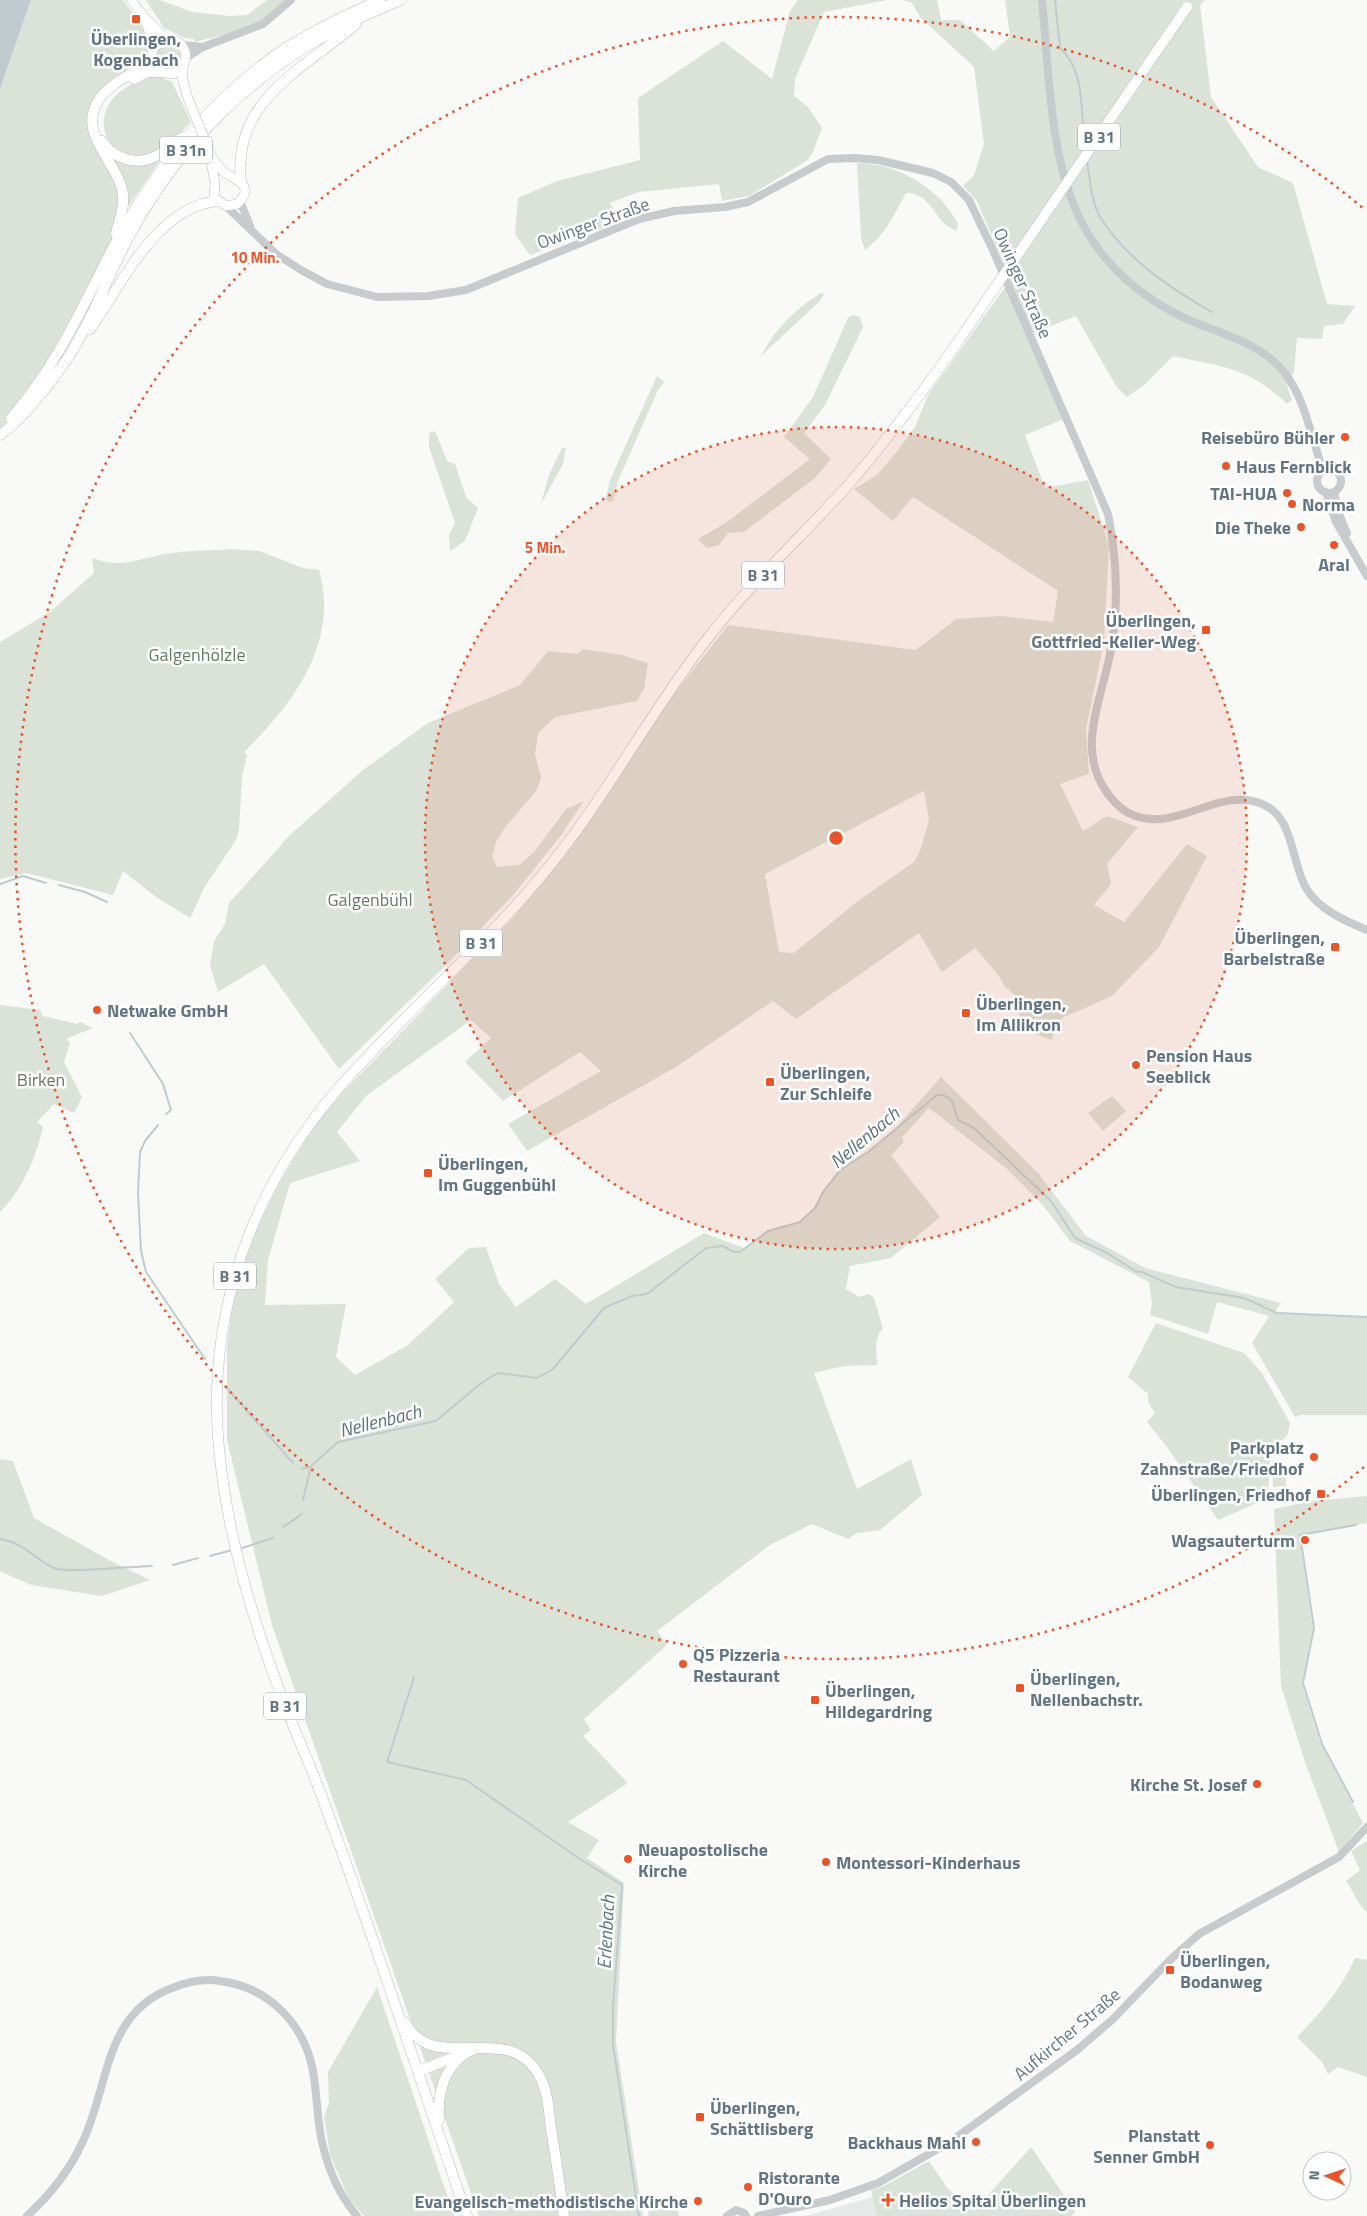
<svg xmlns="http://www.w3.org/2000/svg" width="1367" height="2216" font-family="'Titillium Web',sans-serif">
<style>
.built{fill:#e7e8e8}
.green{fill:#dbe2d8;fill-rule:evenodd}
.water{fill:#c0cbcf}
.lines{fill:none;stroke-linecap:round;stroke-linejoin:round}
.stream{stroke:#c0cbcf;stroke-width:2}
.secondary-casing{stroke:#b9bfc3;stroke-width:10}
.primary-casing{stroke:#babec2;stroke-width:11}
.trunk-casing{stroke:#b9bdc0;stroke-width:11}
.tertiary{stroke:#c7cbce;stroke-width:8}
.secondary{stroke:#fff;stroke-width:9}
.primary{stroke:#fff;stroke-width:10}
.trunk{stroke:#fff;stroke-width:10}
.secondary-bridge-casing{stroke:#b9bfc3;stroke-width:10;stroke-linecap:butt}
.primary-bridge-casing{stroke:#babec2;stroke-width:11;stroke-linecap:butt}
.secondary-bridge{stroke:#fff;stroke-width:9}
.primary-bridge{stroke:#fff;stroke-width:10}
.ring{fill:none;stroke:#e95428;stroke-width:2.5;stroke-dasharray:2.5 5}
.poi-dot{fill:#e95428;stroke:#fff;stroke-width:2}
.labels{text-anchor:middle;dominant-baseline:central;stroke-width:5;stroke-linejoin:round;paint-order:stroke}
.shield{fill:#fff;stroke:#929ea8;stroke-width:1}
.shield-label{font-size:16px;font-weight:bold;fill:#637583}
.poi-label{font-size:18px;font-weight:bold;fill:#637583;stroke:#fff;text-anchor:start}
.street-label{font-size:18px;fill:#637583;stroke:#fff}
.park-label{font-size:18px;fill:#677a63;stroke:#fff}
.water-label{font-size:19px;font-style:italic;fill:#5e757c;stroke:#fff}
.centre{fill:#e95428;stroke:#fff;stroke-width:2.5}
.ring-label{font-size:15px;text-anchor:middle;font-weight:bold;fill:#e95428;stroke:#fff;stroke-width:5;stroke-linejoin:round;paint-order:stroke}
</style>
<rect width="100%" height="100%" fill="#f9f9f7"/>
<!-- built -->
<path class="built" d="M894,2188L927,2216H806L872,2197Z"/>
<!-- green -->
<path class="green" d="M31,0H123L154,42L171,39L186,58L173,74L152,63L112,85L92,120L123,191L117,230L79,314L18,410L0,429V89Z
M146,0H160L192,12L230,16L247,15L267,0H285C264,28 227,34 195,42L194,39L185,38L164,28Z
M798,0H887L824,12L795,79L794,96L808,107L822,128L813,152L808,160L749,196L722,201L719,184L639,192L610,203L621,222L530,255L515,234L518,198L557,181L640,160L638,98L723,41L772,79L790,11Z
M903,0H937L941,20H960L994,51L1010,37L1005,0H1205L1200,5L1211,97L1258,167L1293,183L1327,304L1355,306L1343,324L1324,326L1322,339L1297,338L1294,372L1287,386L1292,400L1287,404C1249,367 1223,367 1173,356L1144,385L1127,397L1116,386L1076,316L1033,333L977,201L963,186L974,175L984,144L974,67L921,18L912,3Z
M156,75L172,82L191,122C180,132 168,148 153,154C106,170 83,112 128,86C137,81 145,76 156,75Z
M112,156L161,159L128,207L126,184Z
M857,163C897,163 940,188 958,224L956,231C952,228 946,226 943,222C932,210 925,192 906,193C894,215 886,234 865,250L861,238Z
M1006,286L1064,419L1025,435L1045,488L1088,480L1109,546L1104,642L1086,729L1089,774L1060,784L1083,831L1107,816L1138,827L1107,864L1111,884L1094,905L1124,922L1187,844L1207,856L1159,947L1112,996L1062,1018L1051,1040L1021,1029L1019,1001L1008,988L1006,989L999,976L975,948L942,972L919,933L796,1019L773,1001L676,1067L527,1151L508,1124L601,1071L580,1052L503,1101L465,1062L491,1038L471,1020L366,1096L337,1132L360,1161L290,1183L268,1260L265,1305L346,1304L336,1357L355,1375L408,1345L454,1302L435,1279L469,1248L486,1247L499,1284L516,1307L555,1279L586,1304L704,1233L744,1248L768,1231L800,1222L815,1208L823,1192L840,1170L868,1152L894,1130L941,1077L1038,1173L1086,1236L1145,1268L1281,1303L1274,1313L1367,1317V1415H1301L1295,1417L1252,1343L1269,1316L1217,1302L1208,1334L1150,1315L1152,1304L1149,1282L1070,1241L1042,1204L1007,1169L929,1108L902,1137L904,1142L891,1155L940,1217L891,1258L850,1266L846,1289L859,1297L869,1294L874,1298L883,1329C873,1337 877,1354 877,1365L844,1366L814,1373L857,1489L911,1459L922,1495L880,1530L857,1533L848,1539L812,1524L770,1545L657,1631L667,1645L584,1719L591,1730L583,1736L628,1783L568,1822L599,1840L587,1858L624,1883L616,2042L643,2216H479L272,1625L227,1440V1345L233,1301L251,1240L278,1185L315,1124L340,1095L513,918L572,846L665,706L728,625L916,650L956,619L1001,616L1053,622L1058,591L913,497L893,521L854,489L877,475L898,450L915,427L928,395ZM924,791L929,820L921,848L914,862L858,901L794,953L779,952L765,874Z
M821,293L824,294L820,301L761,356C775,329 795,309 821,293Z
M853,315L860,317L863,327L825,405L804,433L831,459L815,478L744,532L728,533L719,545L707,548L698,539L727,522L810,459L784,437L813,397L848,318Z
M657,376L664,382L658,390L618,481L613,501L608,502L606,498L610,480Z
M435,431L447,461L455,464L466,497L478,508L465,541L450,551L449,535L455,523L429,447V433Z
M562,448H566L563,464L541,504L549,475Z
M230,549L259,551L303,568L319,570C340,642 293,704 244,752L247,755L242,777L239,830L236,840L204,888L190,918L156,897L123,871L113,895L26,873L0,879V642L50,612L94,573L92,558C122,568 131,561 160,555C182,550 208,551 230,549Z
M583,649L622,655L648,663L644,689L637,701L555,717L538,733L535,754L541,778L537,790L506,826L496,842L492,856L497,867L519,865L535,851L566,809L584,801L559,838L514,894L441,970L339,1069L264,964L218,992L210,965L214,941L225,924L229,903L290,835L363,770L428,723L520,685L548,651L578,654Z
M0,1005L40,1010L43,1016L77,1024L80,1022L93,1028L66,1039L70,1043L64,1062L82,1097L74,1113L54,1104L37,1122L43,1127C36,1158 22,1190 0,1212Z
M1112,1096L1126,1111L1103,1131L1088,1113Z
M1156,1323L1244,1353L1262,1373L1290,1423L1288,1434L1270,1454L1268,1498L1218,1520L1167,1447L1147,1422L1155,1413L1148,1402V1394L1128,1377Z
M0,1459L13,1461L34,1518L109,1560L150,1580L102,1596L31,1585L0,1571Z
M1272,1466H1285L1286,1486L1273,1487Z
M1367,1496V1523L1299,1535L1313,1629L1302,1683L1320,1742L1363,1823L1339,1852L1305,1762L1281,1686L1274,1509L1313,1501Z
M1367,1841V1912C1360,1908 1352,1889 1346,1881L1360,1870L1351,1851Z
M1355,1958L1367,1960V2077L1338,2067L1328,2074L1322,2062L1297,2037C1321,2013 1341,1989 1355,1958Z
M377,1987L454,2216H364L349,2199L330,2155L324,2116L329,2104L328,2072Z
M1031,2147L1075,2211L1072,2216H877L871,2190L884,2186L929,2161L948,2189L974,2211Z
M676,2203L679,2216H649L648,2211Z"/>
<!-- water -->
<path class="water" d="M0,0H31L0,89Z"/>
<g class="lines">
<!-- stream -->
<path class="stream" d="M1055,0L1060,48C1087,72 1080,116 1085,149
M1087,161C1090,179 1091,204 1102,220C1128,260 1171,289 1212,312
M0,884L23,876L46,883
M59,885L85,892L107,902
M130,1033L163,1084L171,1110L166,1114
M158,1125L145,1141L140,1152L138,1193L141,1251L146,1272L205,1359
M225,1386L293,1463
M302,1469L309,1467
M303,1500L311,1466L338,1442L436,1421L480,1384L498,1373L537,1378L553,1369L604,1308L632,1296L647,1294L706,1248L723,1246L734,1252H740L768,1231L800,1222L815,1208L823,1192L840,1170L868,1152L937,1095H944L952,1101L958,1120L974,1128L1051,1201L1075,1238L1107,1253L1137,1272H1142L1176,1287L1244,1298L1277,1313L1367,1317
M283,1527L302,1514
M0,1539C22,1542 35,1559 54,1568C66,1574 134,1566 152,1566
M239,1549L273,1538
M210,1556L232,1550
M173,1565L198,1558
M414,1677L387,1762L466,1780L580,1859L622,1885L613,2007V2045L639,2216
M1353,1802L1322,1744L1303,1683L1314,1628L1300,1535L1356,1525"/>
<!-- secondary casing -->
<g class="secondary-casing">
<path id="secondary" d="M131,0L146,19L167,39
M146,22L154,46
M183,67L173,74L158,72L151,58C152,39 179,31 185,52C187,58 184,62 183,67C180,79 187,95 191,106
M209,150L215,183L214,197L226,206L237,204C257,186 235,180 224,172C219,168 215,161 211,156"/>
</g>
<!-- primary casing -->
<g class="primary-casing">
<path id="primary" d="M405,2022C434,2078 509,2017 540,2077C548,2092 549,2112 551,2129C556,2158 560,2187 564,2216
M419,2071L462,2054
M439,2120C437,2092 445,2062 474,2049
M467,2216C420,2080 376,1943 326,1808C315,1776 301,1746 289,1715C254,1627 225,1532 218,1437C209,1308 253,1188 337,1090C402,1015 480,951 543,874C605,800 649,713 708,638C749,585 798,540 843,491C892,435 935,376 977,314"/>
</g>
<!-- trunk casing -->
<g class="trunk-casing">
<path id="trunk" d="M134,79L147,72H158
M102,141C113,158 135,166 154,157C165,152 173,143 183,137
M241,181C232,100 304,69 356,24
M116,234C119,219 126,205 122,189C114,158 76,132 100,98C113,80 136,75 151,58
M90,329C122,285 155,208 217,201
M11,418C56,368 83,305 114,246C152,174 203,108 270,59C303,35 343,16 380,0
M0,435C13,426 25,413 35,401C50,383 64,366 75,346C97,309 111,268 132,231C178,147 248,77 333,31C355,19 378,10 401,0"/>
</g>
<!-- tertiary -->
<path class="tertiary" d="M1042,0C1049,70 1049,160 1082,223C1105,267 1144,300 1189,320C1222,334 1261,343 1284,372C1306,400 1311,438 1323,470
M182,45L203,47
M186,58L203,47L263,24L291,0
M240,201L250,226
M226,206L276,254L301,270L327,284L377,297L428,296L466,290L639,219L674,211L725,207L748,202L828,159L855,158L878,160L933,173L951,182L969,200L992,248L1108,514C1117,559 1119,603 1111,649C1103,697 1074,749 1108,794C1114,802 1124,812 1133,815C1177,833 1218,786 1262,804C1294,816 1291,862 1306,888C1318,909 1345,921 1367,930
M1317 481a12 12 0 1 1 24 0a12 12 0 1 1-24 0Z
M1326,492L1336,522L1367,576
M1334,492L1339,514L1347,533
M27,2216C50,2195 70,2170 83,2141C109,2086 104,2013 172,1988C187,1982 203,1978 220,1981C268,1987 304,2023 313,2071C317,2094 317,2119 322,2142C328,2169 339,2195 357,2216
M727,2216L736,2210L744,2213L746,2216
M758,2216L830,2200L878,2183L950,2142L1077,2050L1113,2019L1170,1960L1199,1934L1339,1857L1367,1827"/>
<!-- secondary -->
<use href="#secondary" class="secondary"/>
<!-- primary -->
<use href="#primary" class="primary"/>
<!-- trunk -->
<use href="#trunk" class="trunk"/>
<!-- secondary-bridge casing -->
<g class="secondary-bridge-casing">
<path id="secondary-bridge" d="M191,106L209,150"/>
</g>
<!-- primary-bridge casing -->
<g class="primary-bridge-casing">
<path id="primary-bridge" d="M977,314L1187,7"/>
</g>
<!-- secondary-bridge -->
<use href="#secondary-bridge" class="secondary-bridge"/>
<!-- primary-bridge -->
<use href="#primary-bridge" class="primary-bridge"/>
</g>
<!-- distance rings -->
<circle cx="836" cy="838" r="411" fill="#e95428" fill-opacity=".12"/>
<g class="ring">
<circle cx="836" cy="838" r="411"/>
<path d="M1364 1467A821 821 0 1 1 1364 209"/>
</g>
<!-- markers -->
<g class="poi-dot">
<rect x="131" y="14" width="10" height="10" rx="2.5"/>
<circle cx="1345" cy="437" r="5"/>
<circle cx="1226" cy="466" r="5"/>
<circle cx="1287" cy="493" r="5"/>
<circle cx="1292" cy="504" r="5"/>
<circle cx="1301" cy="527" r="5"/>
<circle cx="1334" cy="545" r="5"/>
<rect x="1201" y="625" width="10" height="10" rx="2.5"/>
<rect x="1330" y="942" width="10" height="10" rx="2.5"/>
<circle cx="97" cy="1010" r="5"/>
<rect x="961" y="1008" width="10" height="10" rx="2.5"/>
<circle cx="1136" cy="1065" r="5"/>
<rect x="765" y="1077" width="10" height="10" rx="2.5"/>
<rect x="423" y="1168" width="10" height="10" rx="2.5"/>
<circle cx="1314" cy="1457" r="5"/>
<rect x="1316" y="1489" width="10" height="10" rx="2.5"/>
<circle cx="1305" cy="1540" r="5"/>
<circle cx="683" cy="1664" r="5"/>
<rect x="1015" y="1683" width="10" height="10" rx="2.5"/>
<rect x="810" y="1695" width="10" height="10" rx="2.5"/>
<circle cx="1257" cy="1784" r="5"/>
<circle cx="628" cy="1859" r="5"/>
<circle cx="826" cy="1862" r="5"/>
<rect x="1165" y="1965" width="10" height="10" rx="2.5"/>
<rect x="695" y="2112" width="10" height="10" rx="2.5"/>
<circle cx="976" cy="2142" r="5"/>
<circle cx="1210" cy="2145" r="5"/>
<circle cx="748" cy="2187" r="5"/>
<path d="M885.5 2192.5h5v5h5v5h-5v5h-5v-5h-5v-5h5z"/>
<circle cx="698" cy="2201" r="5"/>
</g>
<g class="labels">
<!-- shield labels -->
<g class="shield">
<rect x="1078" y="123.5" width="42" height="27" rx="4"/>
<rect x="160" y="136.5" width="52" height="27" rx="4"/>
<rect x="742" y="561.5" width="42" height="27" rx="4"/>
<rect x="460" y="929.5" width="42" height="27" rx="4"/>
<rect x="214" y="1262.5" width="42" height="27" rx="4"/>
<rect x="264" y="1692.5" width="42" height="27" rx="4"/>
</g>
<g class="shield-label">
<text x="1099" y="137">B 31</text>
<text x="186" y="150">B 31n</text>
<text x="763" y="575">B 31</text>
<text x="481" y="943">B 31</text>
<text x="235" y="1276">B 31</text>
<text x="285" y="1706">B 31</text>
</g>
<!-- poi labels -->
<g class="poi-label">
<text x="136" y="38" text-anchor="middle">Überlingen,<tspan x="136" dy="21">Kogenbach</tspan></text>
<text x="1335" y="437" text-anchor="end">Reisebüro Bühler</text>
<text x="1236" y="466">Haus Fernblick</text>
<text x="1277" y="493" text-anchor="end">TAI-HUA</text>
<text x="1302" y="504">Norma</text>
<text x="1291" y="527" text-anchor="end">Die Theke</text>
<text x="1334" y="564" text-anchor="middle">Aral</text>
<text x="1196" y="620" text-anchor="end">Überlingen,<tspan x="1196" dy="21">Gottfried-Keller-Weg</tspan></text>
<text x="1325" y="937" text-anchor="end">Überlingen,<tspan x="1325" dy="21">Barbelstraße</tspan></text>
<text x="976" y="1003">Überlingen,<tspan x="976" dy="21">Im Allikron</tspan></text>
<text x="107" y="1010">Netwake GmbH</text>
<text x="1146" y="1055">Pension Haus<tspan x="1146" dy="21">Seeblick</tspan></text>
<text x="780" y="1072">Überlingen,<tspan x="780" dy="21">Zur Schleife</tspan></text>
<text x="438" y="1163">Überlingen,<tspan x="438" dy="21">Im Guggenbühl</tspan></text>
<text x="1304" y="1447" text-anchor="end">Parkplatz<tspan x="1304" dy="21">Zahnstraße/Friedhof</tspan></text>
<text x="1311" y="1494" text-anchor="end">Überlingen, Friedhof</text>
<text x="1295" y="1540" text-anchor="end">Wagsauterturm</text>
<text x="693" y="1654">Q5 Pizzeria<tspan x="693" dy="21">Restaurant</tspan></text>
<text x="1030" y="1678">Überlingen,<tspan x="1030" dy="21">Nellenbachstr.</tspan></text>
<text x="825" y="1690">Überlingen,<tspan x="825" dy="21">Hildegardring</tspan></text>
<text x="1247" y="1784" text-anchor="end">Kirche St. Josef</text>
<text x="638" y="1849">Neuapostolische<tspan x="638" dy="21">Kirche</tspan></text>
<text x="836" y="1862">Montessori-Kinderhaus</text>
<text x="1180" y="1960">Überlingen,<tspan x="1180" dy="21">Bodanweg</tspan></text>
<text x="710" y="2107">Überlingen,<tspan x="710" dy="21">Schättlisberg</tspan></text>
<text x="1200" y="2135" text-anchor="end">Planstatt<tspan x="1200" dy="21">Senner GmbH</tspan></text>
<text x="966" y="2142" text-anchor="end">Backhaus Mahl</text>
<text x="758" y="2177">Ristorante<tspan x="758" dy="21">D'Ouro</tspan></text>
<text x="899" y="2200">Helios Spital Überlingen</text>
<text x="688" y="2201" text-anchor="end">Evangelisch-methodistische Kirche</text>
</g>
<!-- street labels -->
<g class="street-label">
<text transform="translate(593 223) rotate(-20)">Owinger Straße</text>
<text transform="translate(1023 283) rotate(66)">Owinger Straße</text>
<text transform="translate(1067 2034) rotate(-40)">Aufkircher Straße</text>
</g>
<!-- park labels -->
<g class="park-label">
<text x="197" y="654">Galgenhölzle</text>
<text x="370" y="899">Galgenbühl</text>
<text x="41" y="1079">Birken</text>
</g>
<!-- water labels -->
<g class="water-label">
<text transform="translate(864 1137) rotate(-40)">Nellenbach</text>
<text transform="translate(380 1420) rotate(-14)">Nellenbach</text>
<text transform="translate(605 1932) rotate(-87)">Erlenbach</text>
</g>
</g>
<circle cx="836" cy="838" r="8" class="centre"/>
<g class="ring-label">
<text x="255" y="263">10 Min.</text>
<text x="545" y="553">5 Min.</text>
</g>
<!-- north arrow -->
<g transform="translate(1327 2176) rotate(273)"><circle r="24" fill="#ffffff" stroke="#c1c8cd"/>
<path d="M0-4L9 19L0 12L-9 19Z" fill="#e95428"/>
<text y="-8" font-size="14" font-weight="bold" text-anchor="middle" fill="#637583">N</text>
</g>
</svg>
